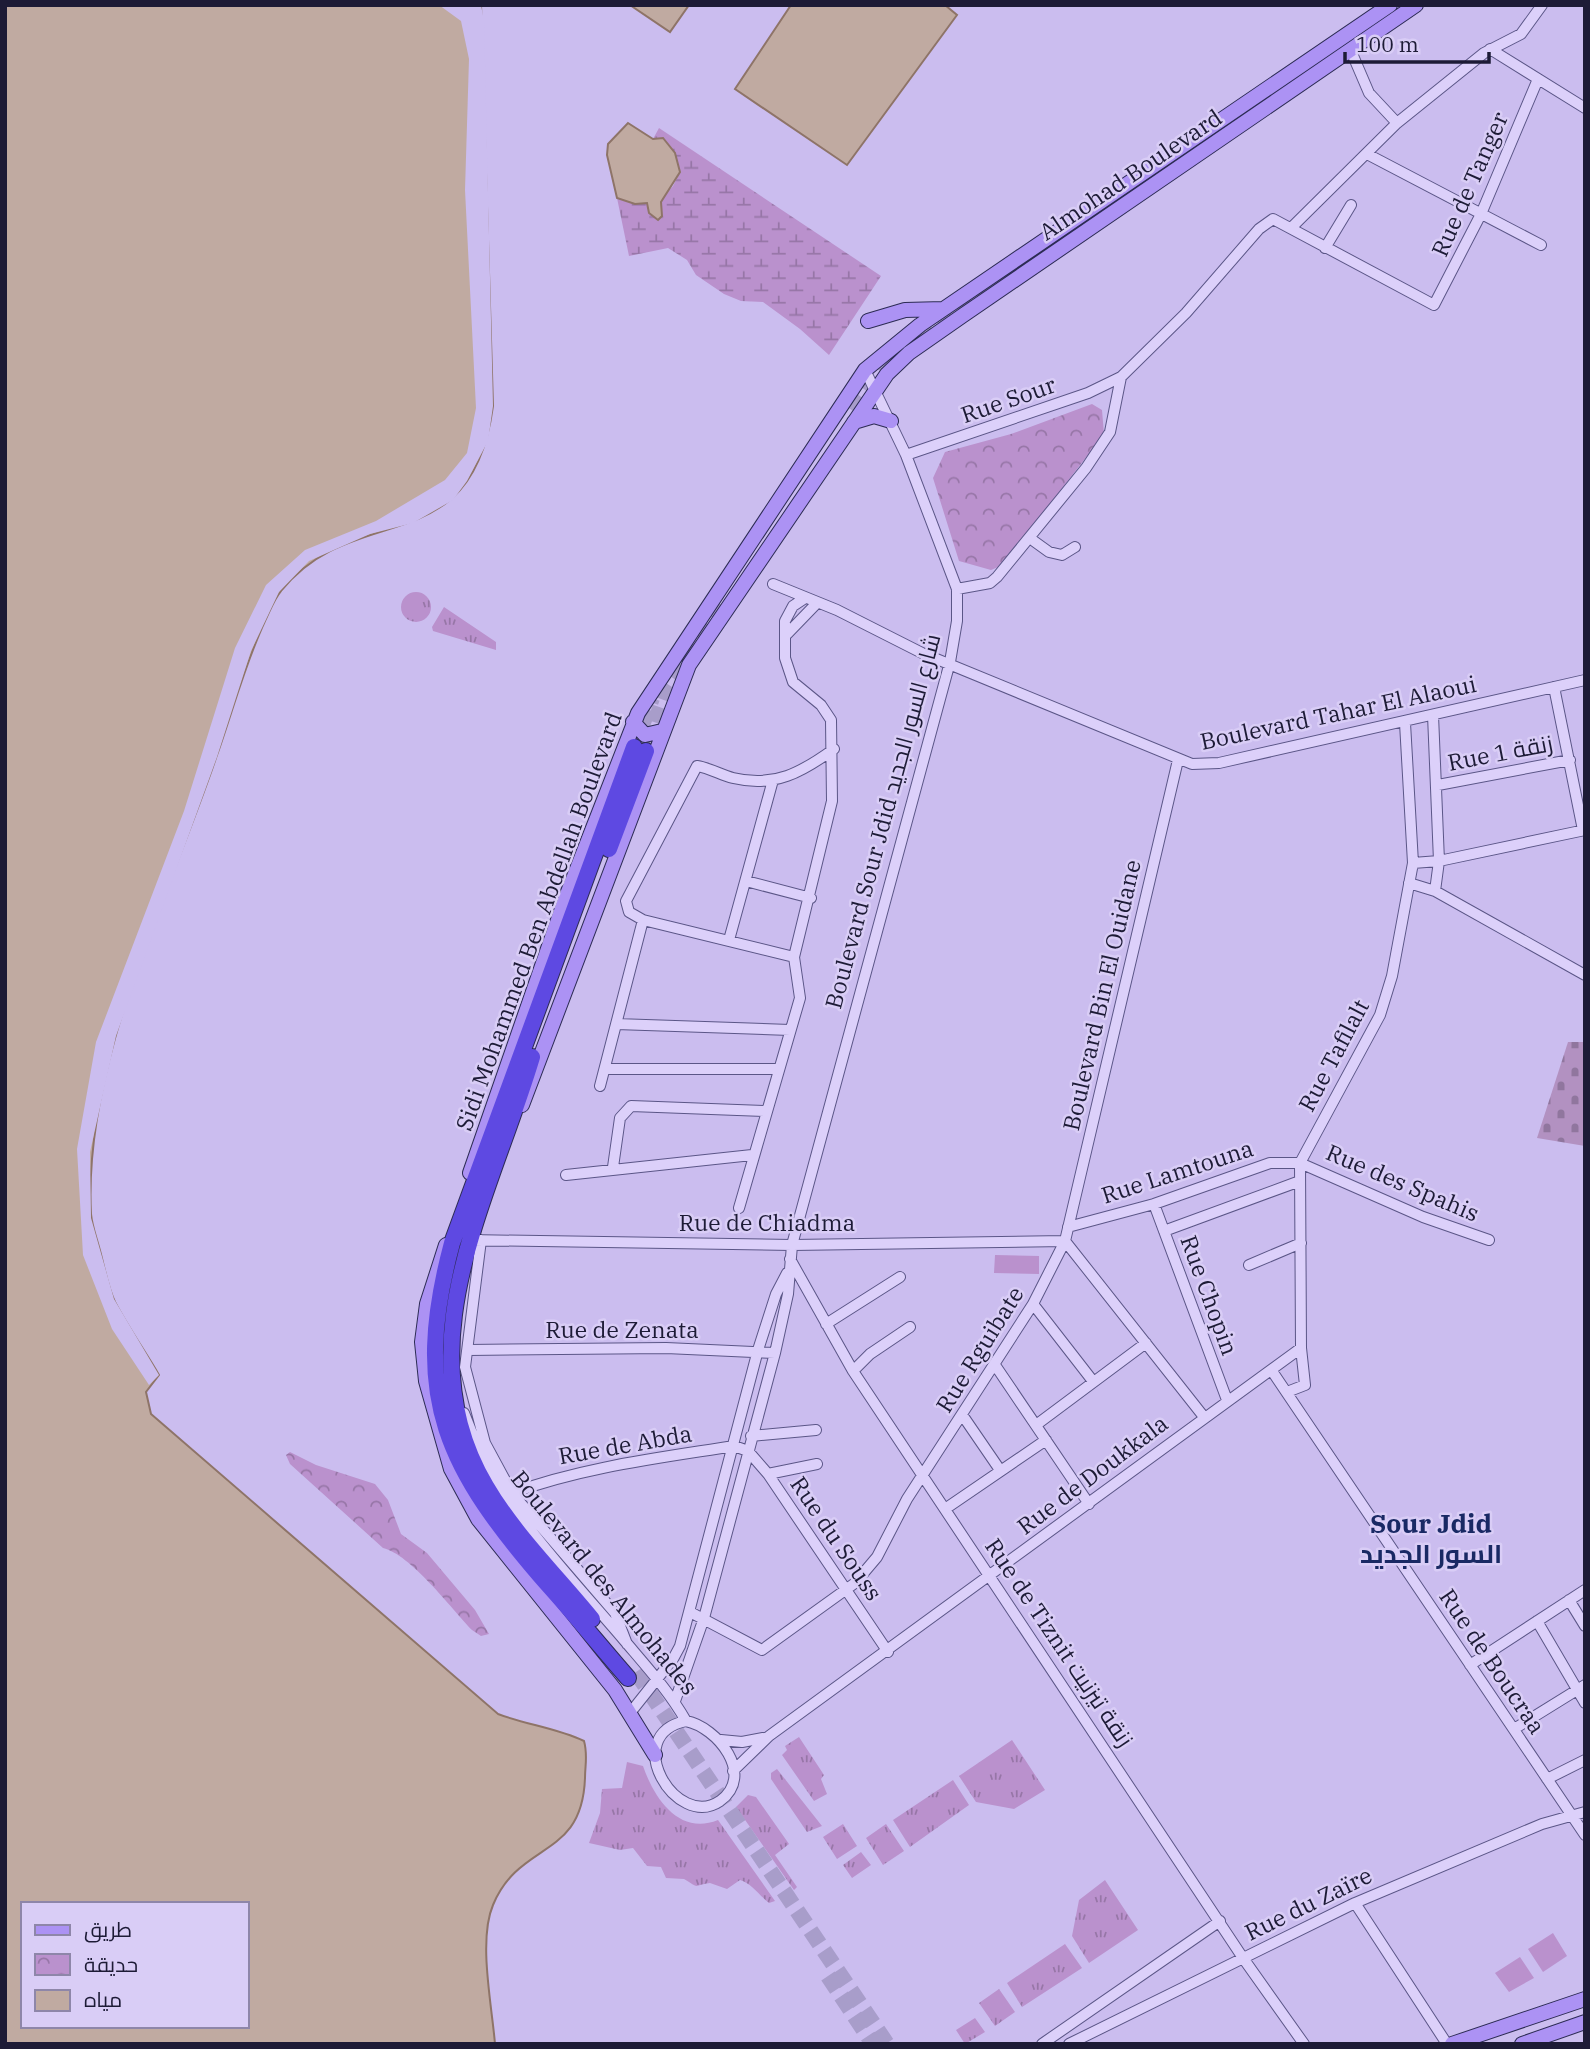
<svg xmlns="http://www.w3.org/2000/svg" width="1590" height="2049" font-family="'IBM Plex Serif',Cairo,serif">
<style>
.grass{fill:url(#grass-tufts)}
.wetland{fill:url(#wetland-marsh)}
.cemetery{fill:url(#cemetery-stones)}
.park{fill:url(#park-crowns)}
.garden{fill:#ba91cd}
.water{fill:#c0aaa1;stroke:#8e7468;stroke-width:2;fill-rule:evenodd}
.pier{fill:#cbbdef}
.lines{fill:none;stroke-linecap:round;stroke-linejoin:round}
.highway-tunnel{stroke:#a89dca;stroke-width:16;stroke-dasharray:16 8;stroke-linecap:butt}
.minor-casing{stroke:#5b5687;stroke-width:12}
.major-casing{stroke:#2c2b54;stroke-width:16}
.highway-casing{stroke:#2c2b54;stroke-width:18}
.minor{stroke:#dcd0fa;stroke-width:10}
.major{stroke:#ac92f4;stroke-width:14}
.highway{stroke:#5e49e2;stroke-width:16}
.labels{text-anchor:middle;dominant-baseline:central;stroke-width:5;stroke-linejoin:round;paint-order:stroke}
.street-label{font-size:23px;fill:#1d1b36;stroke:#d9cdf6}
.quarter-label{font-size:26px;font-weight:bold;fill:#192964;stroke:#d9cdf6}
</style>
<defs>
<pattern id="grass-tufts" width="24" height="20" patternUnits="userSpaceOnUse" patternTransform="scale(1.75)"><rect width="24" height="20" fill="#ba91cd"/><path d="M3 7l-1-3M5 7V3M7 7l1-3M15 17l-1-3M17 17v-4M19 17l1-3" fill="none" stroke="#9776a7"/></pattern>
<pattern id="wetland-marsh" width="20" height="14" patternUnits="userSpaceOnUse" patternTransform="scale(1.75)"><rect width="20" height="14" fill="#ba91cd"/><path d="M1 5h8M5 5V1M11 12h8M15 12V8" fill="none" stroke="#9776a7"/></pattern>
<pattern id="cemetery-stones" width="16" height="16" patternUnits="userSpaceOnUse" patternTransform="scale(1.75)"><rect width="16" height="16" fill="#b291c1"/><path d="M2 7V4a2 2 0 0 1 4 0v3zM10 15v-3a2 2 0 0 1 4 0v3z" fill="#90769e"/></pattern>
<pattern id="park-crowns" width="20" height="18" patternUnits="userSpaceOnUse" patternTransform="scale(1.75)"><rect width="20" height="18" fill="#ba91cd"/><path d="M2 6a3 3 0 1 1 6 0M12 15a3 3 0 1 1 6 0" fill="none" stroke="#9776a7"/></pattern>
</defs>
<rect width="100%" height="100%" fill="#cbbdef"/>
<!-- grass -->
<path class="grass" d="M401 607a15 15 0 1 1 30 0a15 15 0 1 1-30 0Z
M444,607L496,642V650L433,631L432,627Z
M799,1737L824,1775L821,1779L827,1794L814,1801L782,1755L787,1750L785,1746Z
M1012,1740L1045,1790L1014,1809L976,1802L959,1776Z
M627,1762L643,1766C654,1798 679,1836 718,1820L775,1901L769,1903C760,1896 751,1883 740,1880L727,1889L710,1883C691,1886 701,1889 684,1879L666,1878L661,1867L647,1866L633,1848L620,1850L589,1843L600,1813L602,1789L622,1788Z
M777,1769L822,1826L807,1832L771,1779V1773Z
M953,1780L969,1805L910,1847L893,1820Z
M748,1795L756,1797L789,1844L775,1855L797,1887L794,1890L736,1807Z
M843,1824L857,1846L837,1859L823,1837Z
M886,1824L904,1851L883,1865L866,1838Z
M861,1852L871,1865L852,1878L843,1865Z
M1105,1880L1138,1930L1089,1963L1072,1936L1079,1900Z
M1065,1944L1082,1968L1022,2007L1007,1983Z
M999,1989L1015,2012L995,2026L979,2003Z
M975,2018L985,2032L965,2044L956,2030Z"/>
<!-- wetland -->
<path class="wetland" d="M659,128L881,276L829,355L800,329L763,302L741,301L724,294L696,275L687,260L668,248L629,256L617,198L635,204L647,203L649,213L673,186L680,172L675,153L663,138L653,139Z"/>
<!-- cemetery -->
<path class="cemetery" d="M1568,1042H1585V1146L1537,1138Z"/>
<!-- park -->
<path class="park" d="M1092,404L1102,410L1104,434L1003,565L991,570L959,561L933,478L945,452L1011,434Z
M290,1452L316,1465L375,1484L388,1500L401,1534L427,1553L475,1610L489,1634L481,1636L472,1630C452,1609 410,1554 383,1548L290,1464L286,1455Z"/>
<!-- garden -->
<path class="garden" d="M995,1255L1039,1256V1274L994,1273Z
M1553,1933L1567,1956L1543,1972L1528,1949Z
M1520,1957L1534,1978L1509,1992L1495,1973Z"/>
<!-- water -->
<path class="water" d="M5,5H481L493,406C471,565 355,498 281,591C274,599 270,611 265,621C245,664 233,710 217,755C169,897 83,1062 91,1214C92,1225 96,1236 99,1247C104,1264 107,1285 115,1302C128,1327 145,1351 159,1375L146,1392L151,1414L498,1714C527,1725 557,1728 584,1741C588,1755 585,1765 585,1778C582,1860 520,1840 493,1905C478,1940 492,2006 495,2044H5ZM23,1904H247V2026H23Z
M630,5H689L670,32Z
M791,5H945L957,15L847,165L735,89Z
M628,123L653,139L663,138L675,153L680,172L661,202L662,216L658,220L649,213L647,203L635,204L617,198L607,155L608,144Z"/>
<!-- pier -->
<path class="pier" d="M439,5H481L484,21L493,406L488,441L467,481L453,500L413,523L370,534L309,561L279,592L251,651L217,757L116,1036L90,1152L91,1218L114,1299L159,1375L149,1385L112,1329L83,1255L77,1149L96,1042L184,811L235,648L266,585L305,550L376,521L445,480L467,453L476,408L465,190L469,59L461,21Z"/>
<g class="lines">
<!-- highway-tunnel -->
<path class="highway-tunnel" d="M901,354L982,290
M848,407L889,356
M647,745L668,686L723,602
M634,747L652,698
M636,1672L887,2044
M828,1976L873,2044"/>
<!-- minor casing -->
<g class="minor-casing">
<path id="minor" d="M1490,49L1585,108
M1351,51L1369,93L1397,123
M1367,154L1541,245
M1292,227L1397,123L1484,53L1521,34L1542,5
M1325,248L1351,205
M906,455L1088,393L1121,377L1186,313L1259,229L1273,219L1434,305L1481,214L1538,79
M1031,539L1049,552L1062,555L1075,547
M773,584L837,610L922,653L1192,764L1219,763L1585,680
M957,589L990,583L997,577L1086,468L1110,432L1121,377
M787,634L817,603
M1554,687L1583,830
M1433,715L1439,861L1435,891
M1438,785L1570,760
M1413,863L1439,861L1585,830
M746,881L811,898
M1409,883L1435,891L1585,975
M729,940L773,780
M794,957L643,920L629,912L626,901L697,766C710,768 721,775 733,778C775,788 802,772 834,749
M616,1024L790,1030
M607,1069H779
M600,1086L643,920
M613,1167L620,1118L631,1106L766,1111
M566,1175L752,1155
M1154,1204L1227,1400
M739,1208L800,998L794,957L832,801L831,720L821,705L793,682L785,658V621L793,606L805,598
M1068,1227L1154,1204L1270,1163H1300L1423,1217L1489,1240
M1164,1231L1300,1181
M469,1240L792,1245L1065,1241
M481,1240L465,1367L485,1443L512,1493L615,1613L627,1644
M1065,1241L1204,1417
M790,1259L853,1371L1243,1958L1304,2044
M1249,1265L1301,1243
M1033,1304L1092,1380
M826,1324L900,1277
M468,1350L666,1348L775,1353
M995,1365L1089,1504
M853,1371L870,1354L910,1327
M1272,1371L1585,1835
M1287,1392L1305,1385L1301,1348L1300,1163L1380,1015L1392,976L1413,863L1405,723
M464,1413C497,1504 562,1567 624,1640C646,1666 669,1691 686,1721
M963,1416L1000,1470
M1036,1425L1146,1343
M751,1436L816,1430
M768,1474L817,1464
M512,1493C583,1467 659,1458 734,1446L748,1451L768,1474L888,1652
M945,1509L1046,1440
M1569,1600L1585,1626
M690,1612L762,1650L855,1583L877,1557L907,1499L1033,1304L1065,1241L1178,760
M1537,1621L1585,1703
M1470,1665L1585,1590
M675,1701L704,1618L775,1353L788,1294L792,1245L950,662L957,621V589L906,455L865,370
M630,1713L673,1659L680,1646L758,1350L776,1294L787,1273
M686,1721C717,1727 756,1775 720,1801C676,1831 619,1735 686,1721Z
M1514,1729L1585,1685
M721,1740L742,1742L763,1738
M733,1771L769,1736L1301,1348
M1547,1779L1585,1760
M1355,1903L1447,2044
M1042,2044L1220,1921
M1069,2044L1355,1903L1542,1824L1585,1812"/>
</g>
<!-- major casing -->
<g class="major-casing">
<path id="major" d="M868,321L905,310L943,309
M854,422L874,416L891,421
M633,722L645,735L662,731
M522,1105L689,665L887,374L909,353L962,316L1416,5
M470,1173L566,897L638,713L865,370L920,325L1390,5
M446,1245L427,1304L422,1342L426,1381L451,1469L478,1519L615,1690L655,1755
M1452,2044L1585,1999
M1522,2044L1585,2022"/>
</g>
<!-- highway casing -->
<g class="highway-casing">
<path id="highway" d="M609,849L646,751
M532,1057C491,1195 402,1345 486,1486C514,1534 557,1576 592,1619
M628,1678C601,1647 575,1615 548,1585C447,1469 410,1399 452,1243L634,747"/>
</g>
<!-- minor -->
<use href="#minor" class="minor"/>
<!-- major -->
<use href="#major" class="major"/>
<!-- highway -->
<use href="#highway" class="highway"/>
</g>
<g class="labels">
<!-- street labels -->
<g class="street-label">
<text transform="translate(1130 174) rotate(-34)">Almohad Boulevard</text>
<text transform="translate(1469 184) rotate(-66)">Rue de Tanger</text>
<text transform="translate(1008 399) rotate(-19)">Rue Sour</text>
<text transform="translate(1338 712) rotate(-12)">Boulevard Tahar El Alaoui</text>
<text transform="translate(1500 752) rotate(-11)">Rue 1 زنقة</text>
<text transform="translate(882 821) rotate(-75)">Boulevard Sour Jdid شارع السور الجديد</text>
<text transform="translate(538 921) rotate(-70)">Sidi Mohammed Ben Abdellah Boulevard</text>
<text transform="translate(1101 995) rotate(-77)">Boulevard Bin El Ouidane</text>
<text transform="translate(1333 1055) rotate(-62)">Rue Tafilalt</text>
<text transform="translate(1177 1171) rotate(-18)">Rue Lamtouna</text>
<text transform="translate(1403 1182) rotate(23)">Rue des Spahis</text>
<text x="767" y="1222">Rue de Chiadma</text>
<text transform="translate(1210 1295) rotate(70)">Rue Chopin</text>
<text x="622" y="1329">Rue de Zenata</text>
<text transform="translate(979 1349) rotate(-58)">Rue Rguibate</text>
<text transform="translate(625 1444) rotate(-10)">Rue de Abda</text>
<text transform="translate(1092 1474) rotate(-37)">Rue de Doukkala</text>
<text transform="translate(837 1538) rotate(56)">Rue du Souss</text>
<text transform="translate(605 1582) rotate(51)">Boulevard des Almohades</text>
<text transform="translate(1060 1642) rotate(56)">Rue de Tiznit زنقة تيزنيت</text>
<text transform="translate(1493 1661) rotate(56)">Rue de Boucraa</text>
<text transform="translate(1308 1903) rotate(-26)">Rue du Zaïre</text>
</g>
<!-- quarter labels -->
<g class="quarter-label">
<text x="1431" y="1523">Sour Jdid<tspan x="1431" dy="30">السور الجديد</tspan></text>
</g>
</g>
<!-- border -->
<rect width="1590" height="2049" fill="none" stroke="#1d1b36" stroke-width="14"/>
<!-- legend -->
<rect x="21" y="1902" width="228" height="126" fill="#d9cdf6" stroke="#8e86a9" stroke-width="2"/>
<rect x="35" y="1925" width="35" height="10" fill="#ac92f4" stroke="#8e86a9" stroke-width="2"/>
<text x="84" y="1937" font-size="21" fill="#1d1b36">طريق</text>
<rect x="35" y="1954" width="35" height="21" fill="url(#park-crowns)" stroke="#8e86a9" stroke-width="2"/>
<text x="84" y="1972" font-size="21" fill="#1d1b36">حديقة</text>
<rect x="35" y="1990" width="35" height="21" fill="#c0aaa1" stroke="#8e86a9" stroke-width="2"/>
<text x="84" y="2007" font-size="21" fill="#1d1b36">مياه</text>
<!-- scale -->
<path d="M1345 52v10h144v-10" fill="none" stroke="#1d1b36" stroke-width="3.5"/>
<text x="1356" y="52" font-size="21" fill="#1d1b36" stroke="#d9cdf6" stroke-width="5" paint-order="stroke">100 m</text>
</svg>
